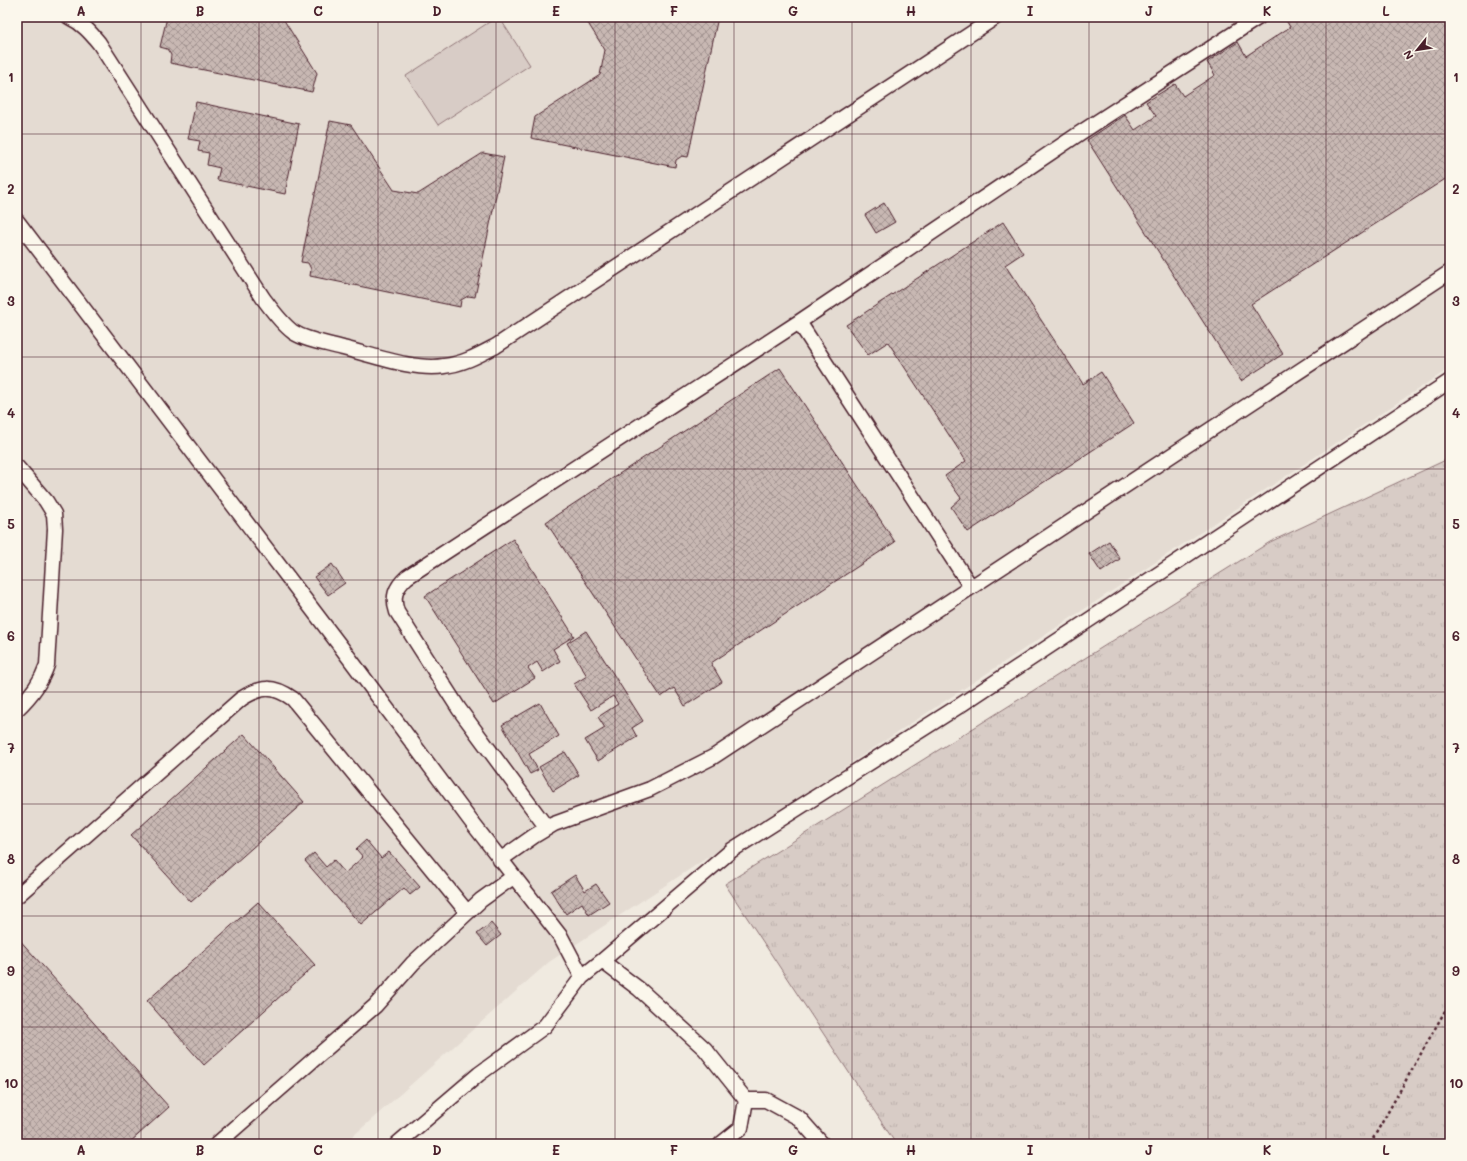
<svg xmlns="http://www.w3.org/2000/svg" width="1467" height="1161" font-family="Mali,sans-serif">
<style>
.built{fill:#e4dbd2}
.grass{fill:url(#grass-tufts);stroke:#917678}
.garden{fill:#d8ccc6;stroke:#917678}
.building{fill:url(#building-cross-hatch);stroke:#4a1f2b}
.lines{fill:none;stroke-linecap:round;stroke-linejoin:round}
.service-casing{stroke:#4a1f2b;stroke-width:17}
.path{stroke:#4a1f2b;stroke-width:2.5;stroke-dasharray:3 3;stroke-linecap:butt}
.service{stroke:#fbf7ec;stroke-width:14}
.grid{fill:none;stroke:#4a1f2b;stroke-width:1;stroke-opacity:0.55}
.neatline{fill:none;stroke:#4a1f2b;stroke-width:1.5}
.grid-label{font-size:13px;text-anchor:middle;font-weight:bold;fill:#4a1f2b}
</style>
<defs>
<pattern id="grass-tufts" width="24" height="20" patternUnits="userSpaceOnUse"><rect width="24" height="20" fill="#d8ccc6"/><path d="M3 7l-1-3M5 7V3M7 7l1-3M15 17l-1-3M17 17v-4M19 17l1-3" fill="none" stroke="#bbafaa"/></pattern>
<pattern id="building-cross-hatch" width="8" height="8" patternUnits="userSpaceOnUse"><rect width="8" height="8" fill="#c8b8b3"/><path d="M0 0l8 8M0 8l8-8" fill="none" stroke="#a49592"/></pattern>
</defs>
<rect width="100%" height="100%" fill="#f0eae0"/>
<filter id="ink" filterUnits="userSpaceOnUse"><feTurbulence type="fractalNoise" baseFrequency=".025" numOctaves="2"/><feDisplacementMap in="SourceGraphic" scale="8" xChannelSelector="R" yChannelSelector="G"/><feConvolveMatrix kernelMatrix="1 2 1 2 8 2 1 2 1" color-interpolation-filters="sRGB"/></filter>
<g filter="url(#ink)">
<!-- built -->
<path class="built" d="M17,17H1450V368L549,962L344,1144H17Z"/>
<!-- grass -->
<path class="grass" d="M1450,458V1144H896L725,884L1270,542Z"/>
<!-- garden -->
<path class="garden" d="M497,17H499L530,65L438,125L406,76Z"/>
<!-- building -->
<path class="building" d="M167,17H282L317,73L312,92L170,63L171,55L167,49L160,47Z
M584,17H718L688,157L682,156L676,160L675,167L531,138L535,117L600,75L605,50Z
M1284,17H1450V176L1251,304L1283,354L1241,381L1087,140L1125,115L1135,130L1156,116L1146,102L1175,84L1183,96L1215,75L1207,62L1238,42L1246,56L1290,27Z
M196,102L299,124L285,194L217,180L220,168L207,165L209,153L198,151L200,141L188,139Z
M330,121L351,125L394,190L418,194L483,153L504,157L475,297L468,296L461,300L460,307L310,276L311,269L308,263L301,262Z
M884,203L895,222L876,233L865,215Z
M1003,222L1023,253L1005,265L1083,384L1101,372L1134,423L968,532L951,507L961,498L945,476L966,461L888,342L868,355L846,325Z
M780,368L895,542L711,663L722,682L685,706L674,688L661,697L546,522Z
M513,539L574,636L553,649L560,661L543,672L537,662L528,668L535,678L494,704L425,596Z
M1109,541L1120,559L1101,572L1089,554Z
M332,564L345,583L328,595L314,577Z
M586,631L643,721L632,728L637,737L598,761L585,740L605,728L598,717L618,704L613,696L591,710L574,684L587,676L567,643Z
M540,703L559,736L529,754L538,770L530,774L502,725Z
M244,734L304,802L191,902L131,835Z
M565,752L579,775L553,791L539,767Z
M366,840L381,858L389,852L420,887L410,895L404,888L361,925L305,861L314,853L326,867L334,860L345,873L363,857L356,849Z
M575,875L585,891L596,884L609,902L589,915L582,903L566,914L551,891Z
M258,902L315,965L204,1065L147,1001Z
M491,923L501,935L487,946L477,934Z
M17,937L169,1107L128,1144H17Z"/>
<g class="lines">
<!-- service casing -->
<g class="service-casing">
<path id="service" d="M69,17C82,23 90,32 99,43L263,298C272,310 281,323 293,332C307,341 326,343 343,348C372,355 415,371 444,366C463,364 479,355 496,346L996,17
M17,221L341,647L470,820L561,937L582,977
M799,322L971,587
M17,467L46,501L54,514L55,529L47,665C41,683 31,696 17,709
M547,828L459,709L397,612C392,597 395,588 407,577L799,322L1080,133L1259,17
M500,860L534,836L554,824L650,789L713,757L1450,272
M17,896L241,699C261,686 273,685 293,699L467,912
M602,961L639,989L705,1049L746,1100L741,1128L721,1144
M746,1100H766L799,1118L822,1144
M217,1144L375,1006L413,963L481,900L513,877
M397,1144L479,1074L545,1026L582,977L602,961L732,850L959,706L1450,381"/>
</g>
<!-- path -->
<path class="path" d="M1370,1144L1450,1002"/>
<!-- service -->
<use href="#service" class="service"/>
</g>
</g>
<!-- grid -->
<path class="grid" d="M141,17V1144M259,17V1144M378,17V1144M496,17V1144M615,17V1144M734,17V1144M852,17V1144M971,17V1144M1089,17V1144M1208,17V1144M1326,17V1144M17,134H1450M17,245H1450M17,357H1450M17,469H1450M17,580H1450M17,692H1450M17,804H1450M17,916H1450M17,1027H1450"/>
<!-- margin -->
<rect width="1467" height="1161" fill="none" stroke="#fbf7ec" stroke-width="44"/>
<!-- north arrow -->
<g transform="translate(1417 50) rotate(240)" stroke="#fbf7ec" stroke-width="3" paint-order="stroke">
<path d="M0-3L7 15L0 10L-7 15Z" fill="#4a1f2b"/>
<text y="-6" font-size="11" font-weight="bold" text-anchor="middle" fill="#4a1f2b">N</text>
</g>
<rect x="22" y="22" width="1423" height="1117" class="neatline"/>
<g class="grid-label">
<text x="81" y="16">A</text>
<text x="200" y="16">B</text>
<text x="318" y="16">C</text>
<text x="437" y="16">D</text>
<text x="556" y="16">E</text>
<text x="674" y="16">F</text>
<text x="793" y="16">G</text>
<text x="911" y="16">H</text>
<text x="1030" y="16">I</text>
<text x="1149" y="16">J</text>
<text x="1267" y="16">K</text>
<text x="1386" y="16">L</text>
<text x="11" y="82">1</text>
<text x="1456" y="82">1</text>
<text x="11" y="194">2</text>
<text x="1456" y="194">2</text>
<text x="11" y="306">3</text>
<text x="1456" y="306">3</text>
<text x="11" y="418">4</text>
<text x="1456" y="418">4</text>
<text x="11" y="529">5</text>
<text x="1456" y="529">5</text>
<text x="11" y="641">6</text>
<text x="1456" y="641">6</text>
<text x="11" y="753">7</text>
<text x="1456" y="753">7</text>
<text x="11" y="864">8</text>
<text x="1456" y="864">8</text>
<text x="11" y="976">9</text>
<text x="1456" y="976">9</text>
<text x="11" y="1088">10</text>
<text x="1456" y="1088">10</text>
<text x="81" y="1155">A</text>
<text x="200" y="1155">B</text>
<text x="318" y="1155">C</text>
<text x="437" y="1155">D</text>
<text x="556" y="1155">E</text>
<text x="674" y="1155">F</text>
<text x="793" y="1155">G</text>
<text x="911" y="1155">H</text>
<text x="1030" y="1155">I</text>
<text x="1149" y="1155">J</text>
<text x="1267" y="1155">K</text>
<text x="1386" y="1155">L</text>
</g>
</svg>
